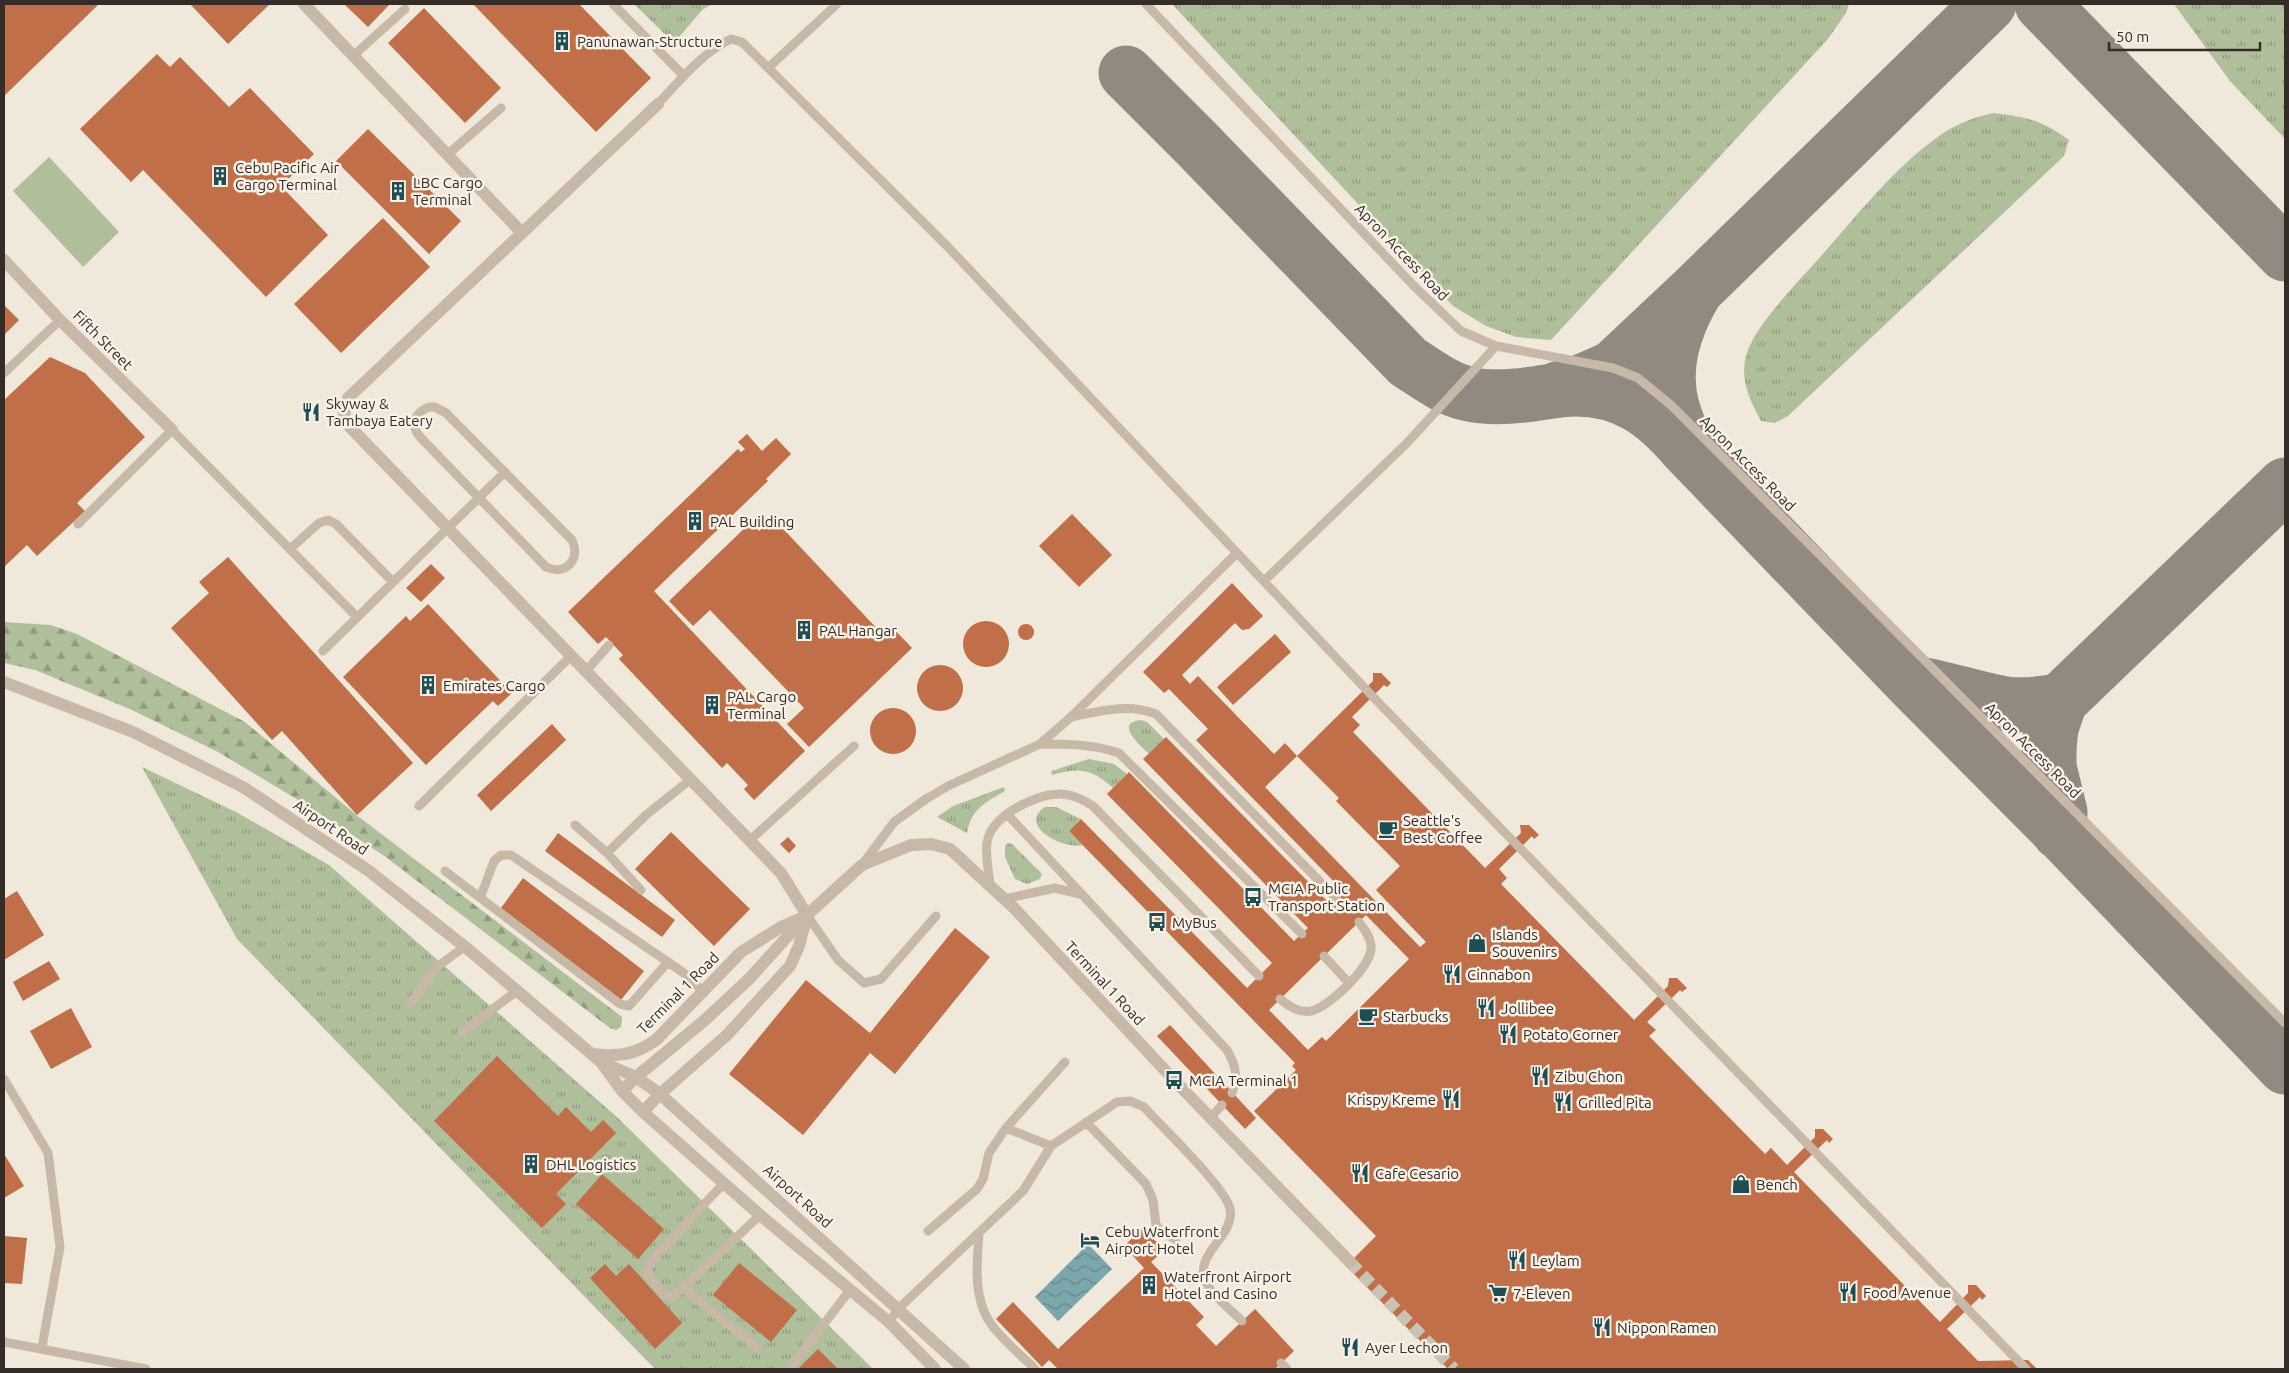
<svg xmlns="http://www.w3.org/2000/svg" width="2289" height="1373" font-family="Ubuntu,sans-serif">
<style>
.grass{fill:url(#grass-tufts)}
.forest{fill:url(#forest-firs)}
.pitch{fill:#b0bf9b}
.water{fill:url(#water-waves)}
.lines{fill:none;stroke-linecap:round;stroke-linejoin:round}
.taxiway{stroke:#928a80;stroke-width:55}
.building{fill:#c06f48;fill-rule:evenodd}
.tertiary-tunnel{stroke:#cbc2b6;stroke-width:12;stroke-dasharray:12 6;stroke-linecap:butt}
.service{stroke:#c8b8a7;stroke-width:9}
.minor{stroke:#c8b8a7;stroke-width:12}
.tertiary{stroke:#c8b8a7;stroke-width:12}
.labels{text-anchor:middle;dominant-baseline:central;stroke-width:5;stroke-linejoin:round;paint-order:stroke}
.poi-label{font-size:15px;fill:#352c27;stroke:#f8f1e7;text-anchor:start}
.street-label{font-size:15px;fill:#352c27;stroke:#f8f1e7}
</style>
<defs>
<pattern id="grass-tufts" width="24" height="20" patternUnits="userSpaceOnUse" patternTransform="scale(1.25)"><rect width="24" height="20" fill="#b0bf9b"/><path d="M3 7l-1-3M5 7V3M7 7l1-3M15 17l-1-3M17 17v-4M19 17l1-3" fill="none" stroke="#909b7e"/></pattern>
<pattern id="forest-firs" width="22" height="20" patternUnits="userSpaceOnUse" patternTransform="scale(1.25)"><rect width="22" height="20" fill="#b0bf9b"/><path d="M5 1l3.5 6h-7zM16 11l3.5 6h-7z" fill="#909b7e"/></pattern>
<pattern id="water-waves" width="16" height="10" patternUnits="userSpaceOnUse" patternTransform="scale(1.25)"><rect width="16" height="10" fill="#7ba6ac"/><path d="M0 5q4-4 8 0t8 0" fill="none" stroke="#66878c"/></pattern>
</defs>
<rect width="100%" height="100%" fill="#f0e8da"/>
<!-- grass -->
<path class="grass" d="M634,4H713L703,9L674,43Z
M1172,4H1849L1846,13L1827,40L1551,340L1516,337L1486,326L1453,306Z
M2174,4H2285V139L2230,81Z
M1993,113C2027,117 2041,120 2069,140L2064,156L1788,416L1775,423L1761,421C1749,399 1739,378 1747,353C1756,324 1800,280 1821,256C1857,216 1891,171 1935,139C1953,125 1971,118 1993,113Z
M1141,720L1147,722L1164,739L1149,754C1141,746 1113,723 1141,720Z
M1089,759L1114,764L1127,774L1113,788C1092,769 1079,767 1052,775L1051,771Z
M142,767L236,812L329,865L617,1117L873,1369H655L237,939Z
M1004,787L1005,791C986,802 971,809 967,833L937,817L953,806Z
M1045,807H1056L1081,819L1069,831L1083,845C1062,850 1017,825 1045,807Z
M1008,843L1012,844L1042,874L1040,879L1027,884L1015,879L1005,857V846Z"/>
<!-- forest -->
<path class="forest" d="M4,622L51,625L77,634L245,722L359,817L622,1017L621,1027L616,1030L610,1028L383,855L305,804L218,752L132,710L35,670L4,663Z"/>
<!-- pitch -->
<path class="pitch" d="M49,157L119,232L83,267L13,191Z"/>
<!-- water -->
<path class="water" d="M1088,1244L1112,1269L1058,1321L1035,1297Z"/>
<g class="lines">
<!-- taxiway -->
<path class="taxiway" d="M2042,4L2285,254
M1126,73L1198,145L1408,362C1427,374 1446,389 1469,394C1490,399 1512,397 1533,394C1547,392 1562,389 1575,389C1625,389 1655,412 1686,448
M1696,290C1675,325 1661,366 1672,407C1676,421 1682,434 1686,448L1912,683L2070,842L2285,1067
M1557,389L1579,383L1613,368L1696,290L1989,4
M1912,683C1944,687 1974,699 2006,704C2024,706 2042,704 2060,701
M2059,832L2060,812L2049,767V748L2051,728L2060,701L2285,485"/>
</g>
<!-- building -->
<path class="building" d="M4,4H99L4,96Z
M190,4H267L269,5L228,44Z
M344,4H390L368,27Z
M473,4H579L651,78L596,132Z
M424,8L501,88L465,123L388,43Z
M157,54L170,67L180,57L229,107L250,88L314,154L281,186L328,235L266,297L143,170L131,182L80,129Z
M368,129L461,221L429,254L336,161Z
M383,218L430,267L341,353L294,304Z
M4,305L19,320L4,335Z
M50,357L85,373L145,437L77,503L85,511L37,556L27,545L4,567V400Z
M747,434L762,451L776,438L791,454L766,479L768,481L654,591L805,751L754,800L744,789L748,785L727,763L722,768L619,659L623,655L606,637L598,644L568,612L738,449L741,452L745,449L738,442Z
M1072,514L1112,555L1079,587L1039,546Z
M773,518L882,634L891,626L912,648L809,747L787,724L804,708L710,610L693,626L669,601L751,522L759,531Z
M228,557L413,763L357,815L282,731L272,740L171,628L209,593L199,582Z
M431,564L445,578L421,602L406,588Z
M1232,583L1263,616L1249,629L1242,630L1235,623L1182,675L1190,684L1198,676L1274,754L1285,743L1297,756L1265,787L1420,947L1426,942L1376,890L1400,866L1336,801L1339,798L1297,756L1373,681V673H1381L1391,683L1387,687L1384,685L1352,717L1360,725L1353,732L1485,868L1521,833L1520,825H1529L1539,835L1534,839L1532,836L1499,869L1507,878L1501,884L1634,1020L1668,986L1669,978H1677L1687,988L1682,992L1680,990L1647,1022L1656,1030L1649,1036L1765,1154L1771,1148L1787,1165L1815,1137V1129H1823L1833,1139L1829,1143L1827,1140L1794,1172L1940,1322L1968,1293V1285H1976L1986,1296L1982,1300L1980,1297L1947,1329L1978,1361L2028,1360L2037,1369H1448L1346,1266L1376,1236L1254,1111L1296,1070L1292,1066L1295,1063L1069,831L1081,819L1247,988L1272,963L1107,794L1129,772L1294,941L1308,928L1143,759L1166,737L1331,905L1344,892L1196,740L1208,729L1169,689L1164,693L1143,672ZM1366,915L1409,959L1326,1041L1322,1037L1308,1050L1269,1010Z
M428,604L512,693L498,706L493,701L426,765L343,677L406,616L410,621Z
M963 644a23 23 0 1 1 46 0a23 23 0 1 1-46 0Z
M1018 632a8 8 0 1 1 16 0a8 8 0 1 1-16 0Z
M1275,634L1291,652L1233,705L1217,687Z
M917 688a23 23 0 1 1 46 0a23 23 0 1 1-46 0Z
M870 731a23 23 0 1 1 46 0a23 23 0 1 1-46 0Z
M552,724L566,740L491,811L477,795Z
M671,832L750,909L714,946L635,869Z
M558,833L675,920L662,937L545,851Z
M788,837L796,846L789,853L780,844Z
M523,878L644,971L621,1000L501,908Z
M17,891L44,935L4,960V899Z
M955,928L990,957L895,1074L870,1053L803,1135L729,1074L806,980L870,1033Z
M49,961L60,979L23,1001L13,982Z
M71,1008L92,1047L51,1069L30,1031Z
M1170,1025L1256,1118L1245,1129L1157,1036Z
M497,1056L558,1116L566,1107L591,1132L603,1120L616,1133L556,1194L566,1204L542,1228L434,1121Z
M4,1154L24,1186L4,1198Z
M602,1174L664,1229L638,1259L576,1204Z
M1143,1228L1164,1250L1151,1262L1204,1317L1196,1325L1216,1346L1255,1309L1294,1351L1275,1369H1058L1049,1360L1042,1367L996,1319L1013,1302L1058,1349L1144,1268L1124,1246Z
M4,1236L27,1238L22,1284L4,1283Z
M739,1263L797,1310L771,1342L713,1295Z
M605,1264L616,1276L629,1264L682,1323L655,1349L590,1278Z
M818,1349L838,1369H798Z"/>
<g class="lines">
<!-- tertiary-tunnel -->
<path class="tertiary-tunnel" d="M1350,1262L1454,1369"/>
<!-- service -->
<path class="service" d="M613,4L684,76
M1146,4L1413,285L1461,331L1496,346L1613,368L1638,378L1672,406L2285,1023
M353,56L405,9
M768,68L837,4
M658,104C679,81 703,52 731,39L742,42L948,247L1377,701L2026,1369
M447,155L501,108
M4,373L60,320
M429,407H435L446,413L572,540C581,559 566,576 546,567L421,438C410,427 414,412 429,407Z
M78,524L172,430L357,617
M290,549L319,523L328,520L336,524L393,582
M1264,581L1407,443L1496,346
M323,651L505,472
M586,671L609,645
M1071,717C1101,711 1127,703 1156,714L1337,899
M1040,744C1068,744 1093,744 1119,753L1302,934
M419,806L571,656
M1007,814L1227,1050C1236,1066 1238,1075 1232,1093
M575,825L607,853L641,890
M749,841L854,746
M607,853L646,815L691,779
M862,865L894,822L926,799L948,786L1040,744L1071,717L1237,553
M445,871L620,1004L629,1006L668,962
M990,885C989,872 985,856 987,843C990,817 1033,795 1058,794C1072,794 1082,799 1093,806L1259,976
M480,898L494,861L501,855H511L668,962L688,976L703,992
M1004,899L1055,888L1080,894
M807,915L838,960L864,983L881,979L936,916
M1324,956L1349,983
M1280,999C1290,1007 1299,1013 1311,1011C1329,1007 1374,965 1371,945C1370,936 1364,929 1359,922
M411,1003L437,967L464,947
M462,1032L517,991
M4,1079L48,1153L60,1247L42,1347
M1210,1118L1222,1105
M1086,1122L1146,1184L1153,1200L1156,1225L1161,1231L1176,1240
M1006,1128L1065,1062
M928,1231L977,1189L983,1179L989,1153L1006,1128L1051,1146
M979,1233C977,1261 973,1296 989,1321C998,1336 1022,1356 1035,1369
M683,1288L672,1296L664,1295L647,1273L651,1261L724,1183
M889,1322L899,1308L1023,1191L1051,1146L1117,1102L1130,1101L1144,1107C1161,1126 1227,1189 1230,1209C1236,1239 1186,1255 1210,1289C1218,1300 1232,1311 1242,1321
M4,1342L146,1369
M758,1348L683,1288L760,1215
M1281,1363L1287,1369
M791,1367L850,1290"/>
<!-- minor -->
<path class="minor" d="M304,4L522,233
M658,104L348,398L344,415L350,427L781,873L807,915
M4,260L60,320L172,430"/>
<!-- tertiary -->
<path class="tertiary" d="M4,682L133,732L243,787L369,871L469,950L601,1062L636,1077L660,1094L964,1369
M592,1054C618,1057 635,1055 656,1040L741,952L781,927L804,917
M601,1062L622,1091L643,1112L760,1215L889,1322L935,1369
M622,1091L636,1077L705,1020L749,979L807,915L862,865L911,845L931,844L950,849L1014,908L1174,1080L1350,1262
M643,1112L660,1094L727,1035L790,966L799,946L806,919"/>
</g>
<!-- icons -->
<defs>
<g id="building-bare" transform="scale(1.5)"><path d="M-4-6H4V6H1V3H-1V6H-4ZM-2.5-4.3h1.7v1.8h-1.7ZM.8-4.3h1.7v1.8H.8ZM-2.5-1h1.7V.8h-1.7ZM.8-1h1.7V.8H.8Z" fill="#1f4d54" stroke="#f8f1e7" stroke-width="2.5" paint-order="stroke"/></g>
<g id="restaurant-bare" transform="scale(1.5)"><path d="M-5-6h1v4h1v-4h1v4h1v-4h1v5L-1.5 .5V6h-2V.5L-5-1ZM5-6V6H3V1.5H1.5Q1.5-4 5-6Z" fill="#1f4d54" stroke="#f8f1e7" stroke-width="2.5" paint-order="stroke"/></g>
<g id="cafe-bare" transform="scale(1.5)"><path d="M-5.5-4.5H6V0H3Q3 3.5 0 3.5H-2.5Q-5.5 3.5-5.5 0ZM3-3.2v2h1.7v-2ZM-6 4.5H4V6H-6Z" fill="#1f4d54" stroke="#f8f1e7" stroke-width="2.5" paint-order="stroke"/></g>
<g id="bus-bare" transform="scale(1.5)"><path d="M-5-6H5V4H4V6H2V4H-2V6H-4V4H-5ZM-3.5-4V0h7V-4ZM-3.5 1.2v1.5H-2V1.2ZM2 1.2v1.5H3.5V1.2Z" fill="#1f4d54" stroke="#f8f1e7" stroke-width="2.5" paint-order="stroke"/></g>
<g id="shop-bare" transform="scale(1.5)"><path d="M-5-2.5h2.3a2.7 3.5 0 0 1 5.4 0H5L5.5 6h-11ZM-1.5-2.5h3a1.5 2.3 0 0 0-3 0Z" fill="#1f4d54" stroke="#f8f1e7" stroke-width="2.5" paint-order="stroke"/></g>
<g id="hotel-bare" transform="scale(1.5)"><path d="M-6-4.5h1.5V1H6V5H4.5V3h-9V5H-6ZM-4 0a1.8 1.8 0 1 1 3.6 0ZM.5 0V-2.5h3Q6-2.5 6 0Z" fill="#1f4d54" stroke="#f8f1e7" stroke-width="2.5" paint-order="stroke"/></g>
<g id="supermarket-bare" transform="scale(1.5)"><path d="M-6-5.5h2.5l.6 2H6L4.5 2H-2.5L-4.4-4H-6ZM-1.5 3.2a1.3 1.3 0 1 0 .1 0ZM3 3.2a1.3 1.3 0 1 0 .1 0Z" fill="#1f4d54" stroke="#f8f1e7" stroke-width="2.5" paint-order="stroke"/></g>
</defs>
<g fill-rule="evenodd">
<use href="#building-bare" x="562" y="41"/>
<use href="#building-bare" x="220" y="176"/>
<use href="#building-bare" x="398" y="191"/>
<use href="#restaurant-bare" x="311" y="412"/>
<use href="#building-bare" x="695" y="521"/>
<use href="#building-bare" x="804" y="630"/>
<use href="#building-bare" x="428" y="685"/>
<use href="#building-bare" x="712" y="705"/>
<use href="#cafe-bare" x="1388" y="829"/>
<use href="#bus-bare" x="1253" y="897"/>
<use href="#bus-bare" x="1157" y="922"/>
<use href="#shop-bare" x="1477" y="943"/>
<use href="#restaurant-bare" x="1452" y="974"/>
<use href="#restaurant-bare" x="1486" y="1008"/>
<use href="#cafe-bare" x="1368" y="1016"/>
<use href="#restaurant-bare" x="1508" y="1034"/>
<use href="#restaurant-bare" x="1540" y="1076"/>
<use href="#bus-bare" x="1174" y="1080"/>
<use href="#restaurant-bare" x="1451" y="1099"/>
<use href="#restaurant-bare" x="1563" y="1102"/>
<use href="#building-bare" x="531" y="1164"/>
<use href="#restaurant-bare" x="1360" y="1173"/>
<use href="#shop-bare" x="1741" y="1184"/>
<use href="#hotel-bare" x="1090" y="1240"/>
<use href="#restaurant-bare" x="1517" y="1260"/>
<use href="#building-bare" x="1149" y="1285"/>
<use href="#restaurant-bare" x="1848" y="1292"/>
<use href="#supermarket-bare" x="1498" y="1293"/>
<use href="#restaurant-bare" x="1602" y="1327"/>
<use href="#restaurant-bare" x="1350" y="1347"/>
</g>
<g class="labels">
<!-- poi labels -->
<g class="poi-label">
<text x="577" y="41">Panunawan-Structure</text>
<text x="235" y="167">Cebu Pacific Air<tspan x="235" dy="17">Cargo Terminal</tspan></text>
<text x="413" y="182">LBC Cargo<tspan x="413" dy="17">Terminal</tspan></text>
<text x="326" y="403">Skyway &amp;<tspan x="326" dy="17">Tambaya Eatery</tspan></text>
<text x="710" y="521">PAL Building</text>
<text x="819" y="630">PAL Hangar</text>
<text x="443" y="685">Emirates Cargo</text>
<text x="727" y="696">PAL Cargo<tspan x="727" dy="17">Terminal</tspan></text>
<text x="1403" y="820">Seattle's<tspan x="1403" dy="17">Best Coffee</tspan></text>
<text x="1268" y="888">MCIA Public<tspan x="1268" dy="17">Transport Station</tspan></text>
<text x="1172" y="922">MyBus</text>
<text x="1492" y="934">Islands<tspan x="1492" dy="17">Souvenirs</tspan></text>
<text x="1467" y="974">Cinnabon</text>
<text x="1501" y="1008">Jollibee</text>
<text x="1383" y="1016">Starbucks</text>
<text x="1523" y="1034">Potato Corner</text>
<text x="1555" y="1076">Zibu Chon</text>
<text x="1189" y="1080">MCIA Terminal 1</text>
<text x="1436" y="1099" text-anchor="end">Krispy Kreme</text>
<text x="1578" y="1102">Grilled Pita</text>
<text x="546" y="1164">DHL Logistics</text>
<text x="1375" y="1173">Cafe Cesario</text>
<text x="1756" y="1184">Bench</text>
<text x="1105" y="1231">Cebu Waterfront<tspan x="1105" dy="17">Airport Hotel</tspan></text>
<text x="1532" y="1260">Leylam</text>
<text x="1164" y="1276">Waterfront Airport<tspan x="1164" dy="17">Hotel and Casino</tspan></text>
<text x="1863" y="1292">Food Avenue</text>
<text x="1513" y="1293">7-Eleven</text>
<text x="1617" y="1327">Nippon Ramen</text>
<text x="1365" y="1347">Ayer Lechon</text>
</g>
<!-- street labels -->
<g class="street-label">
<text transform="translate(1402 252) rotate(46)">Apron Access Road</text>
<text transform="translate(103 340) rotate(45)">Fifth Street</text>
<text transform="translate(1748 463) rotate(45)">Apron Access Road</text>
<text transform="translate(2033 750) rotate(45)">Apron Access Road</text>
<text transform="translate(331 827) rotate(34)">Airport Road</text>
<text transform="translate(1105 983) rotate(47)">Terminal 1 Road</text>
<text transform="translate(678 993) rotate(-45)">Terminal 1 Road</text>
<text transform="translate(798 1196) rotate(42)">Airport Road</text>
</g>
</g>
<!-- border -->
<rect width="2289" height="1373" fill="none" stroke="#352c27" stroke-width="10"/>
<!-- scale -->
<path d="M2109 42v8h151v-8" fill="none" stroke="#352c27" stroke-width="2.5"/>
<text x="2116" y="42" font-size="15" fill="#352c27" stroke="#f8f1e7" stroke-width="4" paint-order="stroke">50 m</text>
</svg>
